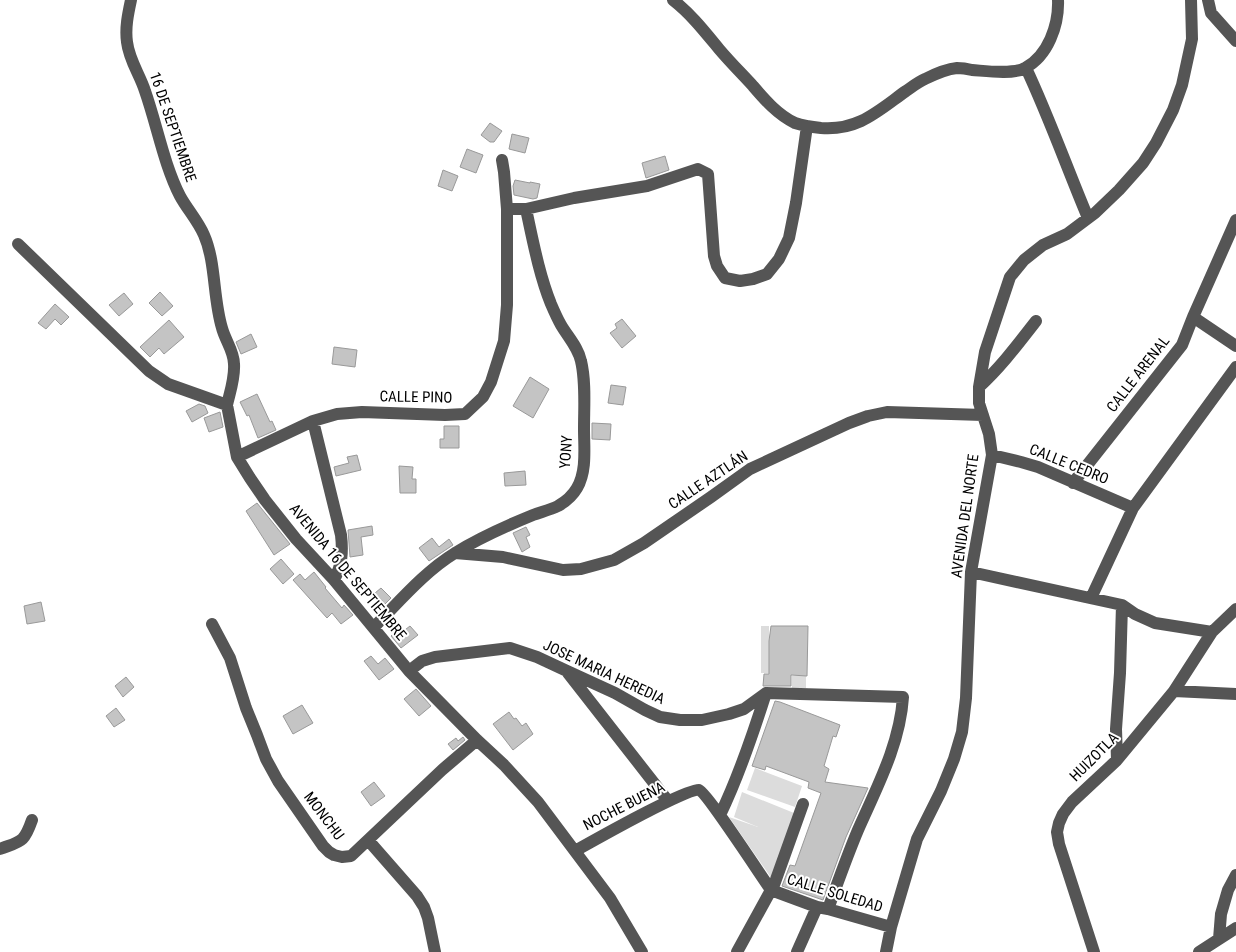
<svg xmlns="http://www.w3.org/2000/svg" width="1236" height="952" font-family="'Roboto Condensed',sans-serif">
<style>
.green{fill:#dcdcdc}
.building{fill:#c4c4c4;stroke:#999}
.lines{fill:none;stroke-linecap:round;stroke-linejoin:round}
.minor{stroke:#555;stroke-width:12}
.labels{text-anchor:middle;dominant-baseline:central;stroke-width:4;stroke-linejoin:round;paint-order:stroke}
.street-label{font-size:15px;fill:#000;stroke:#fff}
</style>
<rect width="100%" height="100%" fill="#fff"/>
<!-- green -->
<path class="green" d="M761,626H769V673H761Z
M792,676H806V688H792Z
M755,768L802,786L795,807L747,790Z
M742,792L794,813L772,879L729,817L758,827L734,817Z"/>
<!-- building -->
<path class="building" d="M490,123L502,131L494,142H490L481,135Z
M512,134L529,138L525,153L509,149Z
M467,149L483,155L476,173L460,167Z
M665,156L669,170L646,178L642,163Z
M443,170L458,176L452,191L438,186Z
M515,180L530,183V182L540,184L537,198L533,199L514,195L513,186Z
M160,292L173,306L162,316L149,303Z
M124,293L133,304L119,316L109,305Z
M55,304L69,317L61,325L55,319L46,329L38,323Z
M622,319L636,336L622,348L610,333L617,328L615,324Z
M169,320L184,337L164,354L159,348L150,357L140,347Z
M251,334L257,347L241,354L236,342Z
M334,347L357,350L355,367L332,364Z
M530,377L549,389L533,418L513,406Z
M611,385L626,387L623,405L608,403Z
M257,394L270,422L272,421L276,430L258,438L249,415L247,416L240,402Z
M199,404L205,406L208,413L192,422L186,411Z
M220,412L223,427L209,432L204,418Z
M592,423L611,424L610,440L592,439Z
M444,426H459V448H440V439H444Z
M357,455L361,470L336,476L334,467L349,463L347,457Z
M399,466L413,467L412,479H416V493H400Z
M525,471L526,485L505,486L504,473Z
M257,503L290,544L274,555L246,511Z
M372,526L373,535L361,537L363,555L350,557L348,530Z
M526,527L530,535L526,537L530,547L522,552L513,533Z
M432,538L439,547L449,539L453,545L429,561L419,548Z
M281,559L294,574L283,584L270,569Z
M314,572L326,587L325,588L342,608L344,605L353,615L341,624L332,613L327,618L293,580L300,574L305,580Z
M381,588L391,598L385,604L375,593Z
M41,602L45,621L27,624L24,606Z
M410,626L418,635L401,648L391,636L394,633L397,636Z
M771,626H808L807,676L791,675V686H763L764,674H769V641Z
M371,656L378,664L385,658L394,669L379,680L364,661Z
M126,677L134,687L123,697L115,686Z
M416,689L431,706L419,716L404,699Z
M775,701L780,702L840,725L836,737L833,736L824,766L829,769L825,782L868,788L846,837L823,900L782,886L790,865L795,866L821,793L808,788L809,782L766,766L765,770L752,766Z
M302,705L313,723L293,734L283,716Z
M116,708L125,720L114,727L106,716Z
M509,712L514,719L516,718L522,726L526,723L533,734L513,750L493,724Z
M463,737L465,740L453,750L448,744L456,738L458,741Z
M374,782L385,796L371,806L361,792Z"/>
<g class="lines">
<!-- minor -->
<path class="minor" d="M131,0C128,14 125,28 127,42C129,60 140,75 145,91C157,125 164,165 180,196C187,209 198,221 204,235C216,262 213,299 222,328C225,340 234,351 234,364C235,378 230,392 227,405
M673,0C691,14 705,32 719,49C730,62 742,74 753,86C765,100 778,115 795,123C804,126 812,127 821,128C858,131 878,111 906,91C912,87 918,82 925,79C935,74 947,69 957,68C962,68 968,69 972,70C986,71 1013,75 1025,68C1048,56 1059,25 1058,0
M1208,0L1211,13L1236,41
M1026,68C1049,117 1067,168 1088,218
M507,209H526L574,198L647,186L698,169L708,174L714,256L717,266L725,278L740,281L753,279L767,274L779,259L789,238L796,203L807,126
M18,244L149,371L168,384L227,405L237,457L250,478L265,500L296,539L334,580L409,671L477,740L504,765L538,802L610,898L642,952
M1193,317L1236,346
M979,387C1001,367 1018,344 1036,321
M313,421L341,535C343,552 342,565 334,580
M992,455L1021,462L1038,467L1133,508
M237,457L313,421L337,414L362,412L445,415L465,414L483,397L491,382L504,341L507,305V209L504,172L502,160
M1073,483L1182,345L1193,317L1236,220
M455,553L503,557L563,570L581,569L614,560L644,543L711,497L750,469L849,423L868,416L887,412L983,415
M971,572L1122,605L1135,614L1155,623L1212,632
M1091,598L1133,508L1236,367
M212,624L230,658L246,708L257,735L266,759L278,781L323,846L329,852L334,855L342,857L351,856L442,770L477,740
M374,627C399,602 424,572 455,553C479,538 506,526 533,515C541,512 550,510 558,506C565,502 573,495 577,488C587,471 584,448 584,429C584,406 586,382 581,361C578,347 568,337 561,325C557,318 554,311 551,304C539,274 533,241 526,209
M409,671L422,661L435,657L510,648L537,657L567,671L615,693L645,710L660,717L680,720H702L729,714L744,709L766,693L903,697C900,744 877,787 858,830C847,856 838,882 828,909
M568,673L668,801
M1174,691L1236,694
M1117,760L1116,729L1120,673L1122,605
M720,815C739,776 753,734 766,693
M368,840L417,896L424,907L428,918L435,952
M0,849C21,841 24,843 32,820
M575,851C591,842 688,787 699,790C707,793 761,876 771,890
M771,890L817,907L828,909L891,927
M1219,939L1221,914L1228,890L1236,875
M737,952L771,890L774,885L803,804
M797,952L817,907
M886,952L891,927L917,839L941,791L954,759L962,732L966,698L971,572L992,455L989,434L979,403V387L985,352L1010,277L1024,260L1043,245L1067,234L1095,213L1119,190L1143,163L1156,143L1173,110L1182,85L1192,39L1191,0
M1094,952L1059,844L1057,832L1059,823L1063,814L1072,802L1117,760L1174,691L1212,632L1236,609
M1199,952L1236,928"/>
</g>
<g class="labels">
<!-- street labels -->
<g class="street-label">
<text transform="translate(173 127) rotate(71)">16 DE SEPTIEMBRE</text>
<text transform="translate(1138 374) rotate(-52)">CALLE ARENAL</text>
<text transform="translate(416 397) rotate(1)">CALLE PINO</text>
<text transform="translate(566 452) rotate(-86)">YONY</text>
<text transform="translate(1069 464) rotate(22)">CALLE CEDRO</text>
<text transform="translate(708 480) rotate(-34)">CALLE AZTLÁN</text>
<text transform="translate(965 516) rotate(-82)">AVENIDA DEL NORTE</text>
<text transform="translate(348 572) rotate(50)">AVENIDA 16 DE SEPTIEMBRE</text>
<text transform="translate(604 672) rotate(25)">JOSE MARIA HEREDIA</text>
<text transform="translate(1094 757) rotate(-45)">HUIZOTLA</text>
<text transform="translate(624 806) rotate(-27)">NOCHE BUENA</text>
<text transform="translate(324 816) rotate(53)">MONCHU</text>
<text transform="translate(835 893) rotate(17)">CALLE SOLEDAD</text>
</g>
</g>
</svg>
